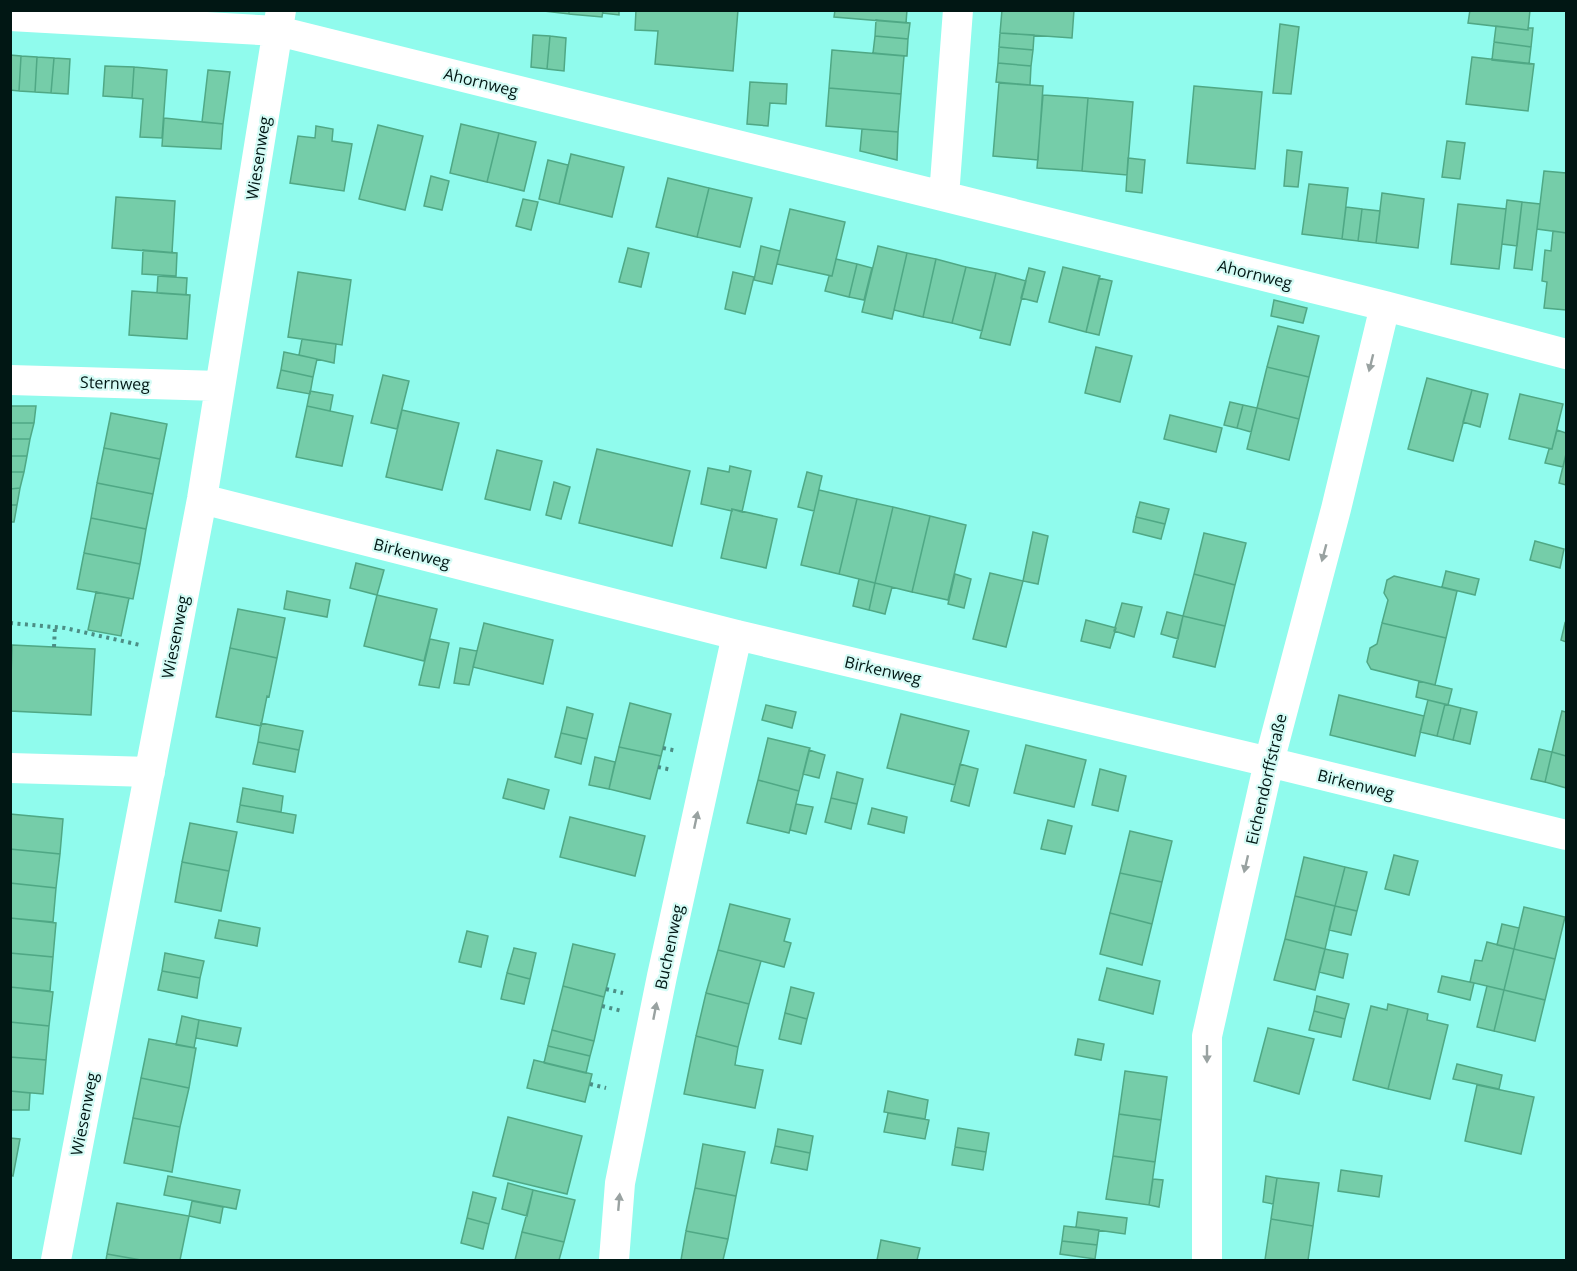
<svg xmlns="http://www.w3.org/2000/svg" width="1577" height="1271" font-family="'Open Sans',sans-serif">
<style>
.building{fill:#75cda9;stroke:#4fa885;stroke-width:1.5}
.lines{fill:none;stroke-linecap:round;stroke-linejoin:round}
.path{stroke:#4c8e85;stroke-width:4;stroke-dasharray:3 4.5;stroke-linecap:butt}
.street{stroke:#fff;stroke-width:30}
.oneway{fill:#99a2a1}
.labels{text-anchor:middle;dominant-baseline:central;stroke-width:4.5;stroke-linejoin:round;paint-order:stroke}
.street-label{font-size:16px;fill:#011714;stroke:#d4fbf5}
</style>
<rect width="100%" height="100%" fill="#90fbed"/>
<!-- building -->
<path class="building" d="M535,10H569V14Z
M569,10H603L602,17L569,14Z
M603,10H619V15L603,13Z
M636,10H738L733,71L655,64L658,31L635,30Z
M835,10H907L906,23L834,17Z
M1002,10H1074L1072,38L1000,33Z
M1470,10H1530L1528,30L1468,23Z
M876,20L910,23L908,39L875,36Z
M1280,24L1299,27L1291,94L1273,93Z
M1496,26L1528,30V28H1533L1531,47L1494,42Z
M1000,33L1034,35L1033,50L999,47Z
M533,35L550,36L547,69L531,67Z
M550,36L566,38L564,71L547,69Z
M875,36L908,39L907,56L873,53Z
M1494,42L1531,47L1529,64L1492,60Z
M999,47L1033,50L1031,66L998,63Z
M832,50L904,56L901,94L829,88Z
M10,55L21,56L19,91L10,90Z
M21,56L37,57L35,92L19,91Z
M37,57L54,58L51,93L35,92Z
M1472,57L1534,64L1528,111L1466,104Z
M54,58L70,59L68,94L51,93Z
M998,63L1031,66L1030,85L996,82Z
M105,66L134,67L132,98L103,96Z
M134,67L167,70L162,138L140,137L143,99L132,98Z
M208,70L230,72L223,124L202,122Z
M750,82L787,84L786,104L770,103L768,126L747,124Z
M999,83L1043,86L1038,160L993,156Z
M1194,86L1262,92L1255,169L1187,163Z
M829,88L901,94L898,132L826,126Z
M1043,95L1088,98L1082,171L1037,168Z
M1088,98L1133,102L1127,175L1082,171Z
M164,118L223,124L221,149L162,146Z
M461,124L499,133L487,182L450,173Z
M378,125L423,136L405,210L359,199Z
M316,126L333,129L332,141L352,144L344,191L290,183L298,136L315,138Z
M862,129L898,132L897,160L860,151Z
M499,133L536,142L524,191L487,182Z
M1447,141L1465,143L1460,179L1442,177Z
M1287,150L1302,152L1298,187L1284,186Z
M571,154L624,167L612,217L559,204Z
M1128,158L1145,160L1142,193L1126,191Z
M548,160L568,165L559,204L539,199Z
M1544,171L1566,173V233L1537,229Z
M431,176L449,181L442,210L424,206Z
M668,178L709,188L697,237L656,227Z
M1309,184L1348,188L1342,239L1302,234Z
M709,188L752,198L740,247L697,237Z
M1382,193L1424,199L1418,248L1376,243Z
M116,197L175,201L172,253L112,248Z
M523,199L538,202L531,230L516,226Z
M1507,200L1522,202L1517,246L1502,244Z
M1522,202L1540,204L1532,270L1514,268Z
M1458,204L1506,209L1499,269L1451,264Z
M1346,207L1362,209L1358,241L1342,239Z
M790,209L845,222L832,276L777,264Z
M1362,209L1380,211L1376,243L1358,241Z
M1553,231L1566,233V310L1544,308L1547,282L1542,281L1545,250L1551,251Z
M761,246L780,251L772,284L754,280Z
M878,246L907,253L892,319L862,312Z
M628,248L649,253L641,287L619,282Z
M143,250L177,253L176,276L142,274Z
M907,253L936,259L923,317L894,310Z
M836,259L857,264L849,297L825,291L829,276H832Z
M936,259L966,267L952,323L923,317Z
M857,264L872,268L864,300L849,297Z
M966,267L996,273L982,331L952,323Z
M1063,267L1100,276L1086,332L1049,322Z
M1029,268L1045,272L1037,302L1021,298Z
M298,272L351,280L342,345L288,337Z
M733,272L754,277L745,314L725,309Z
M996,273L1026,281L1010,345L980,338Z
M158,276L187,278L186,295L157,293Z
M1099,278L1112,281L1099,335L1086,332Z
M132,291L190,295L187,339L129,335Z
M1274,300L1307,308L1303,323L1271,316Z
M1278,326L1319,336L1309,377L1267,367Z
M302,339L336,344L334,363L299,355Z
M1096,347L1132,356L1120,402L1085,393Z
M284,352L317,359L313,377L281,370Z
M1267,367L1309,377L1299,419L1257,408Z
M281,370L313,377L310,394L277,388Z
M383,375L409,381L397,429L371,423Z
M1427,378L1472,390L1453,461L1408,449Z
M1472,390L1488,394L1480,427L1463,422Z
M310,391L333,395L330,411L307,406Z
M1520,394L1563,404L1552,449L1509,439Z
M1230,402L1243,405L1237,428L1224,425Z
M1243,405L1257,408L1251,432L1237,428Z
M10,406H36L34,423H10Z
M307,406L353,416L342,466L296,457Z
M1257,408L1299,419L1289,460L1247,449Z
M402,410L459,423L442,490L386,477Z
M111,413L167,424L160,459L104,448Z
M1170,415L1222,428L1216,452L1164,439Z
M10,423H34L30,439H10Z
M1557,430L1566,433V454L1563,467L1545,463L1549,449H1552Z
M10,439H30L27,456H10Z
M104,448L160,459L153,494L97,483Z
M597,449L690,471L672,546L579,523Z
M497,450L542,461L530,510L485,499Z
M1566,454V485L1559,483Z
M10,456H27L24,472H10Z
M730,466L751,471L742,512L732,509V511L701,504L708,468L729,472Z
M10,472H24L20,488L10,489Z
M807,472L822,476L814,511L798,507Z
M554,482L570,487L561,519L546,515Z
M97,483L153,494L146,529L91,518Z
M20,488L17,505H10V489Z
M819,490L857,499L839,574L801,565Z
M857,499L893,507L875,583L839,574Z
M1140,502L1169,509L1165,524L1136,517Z
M10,505H17L14,522H10Z
M893,507L930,516L912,592L875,583Z
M732,509L777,519L766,568L721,558Z
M930,516L966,525L948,600L912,592Z
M1136,517L1165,524L1161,539L1133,532Z
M91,518L146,529L140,564L84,553Z
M1033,532L1048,536L1038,584L1023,581Z
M1204,533L1246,543L1235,585L1194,574Z
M1535,541L1564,549L1560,568L1530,560Z
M84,553L140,564L133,599L77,589Z
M356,563L384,570L377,595L350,588Z
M1446,571L1479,579L1475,595L1442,587Z
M990,573L1023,581L1006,647L973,639Z
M955,574L971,579L964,608L948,604Z
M1194,574L1235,585L1225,626L1183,616Z
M1394,576L1457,591L1446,638L1382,623L1388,600L1384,593L1387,580Z
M859,579L875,583L869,610L853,606Z
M875,583L892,587L885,614L869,610Z
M287,591L330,600L327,617L284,609Z
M96,592L129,598L121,636L88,630Z
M377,595L437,609L424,661L364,646Z
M1122,603L1142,607L1134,637L1114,631Z
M238,609L285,618L277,658L230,648Z
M1167,612L1183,616L1178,639L1161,634Z
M1183,616L1225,626L1215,667L1173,657Z
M1086,620L1116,628L1110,648L1081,641Z
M484,623L553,640L543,684L473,667Z
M1382,623L1446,638L1435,685L1371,669L1367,662L1370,648L1377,644Z
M1565,623L1566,624V642L1561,640Z
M430,639L449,643L439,688L419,685Z
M12,645L95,649L91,715L10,711Z
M230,648L277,658L269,697L267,696L261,726L216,717Z
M460,648L477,651L469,685L454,683Z
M1419,681L1452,689L1448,705L1416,697Z
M1339,695L1424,716L1415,756L1330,735Z
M1428,700L1445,704L1437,736L1420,732Z
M630,703L671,714L661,756L619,747Z
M1445,704L1461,708L1453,740L1437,736Z
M766,705L796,712L792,728L762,720Z
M567,707L593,714L587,739L561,733Z
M1461,708L1477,712L1470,744L1453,740Z
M1562,711L1566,712V756L1552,752Z
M901,714L969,731L955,785L887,768Z
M261,723L303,731L299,750L258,742Z
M561,733L587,739L581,764L555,757Z
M768,738L810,748L799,791L758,780Z
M258,742L299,750L295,772L253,764Z
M1026,745L1086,760L1074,807L1014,793Z
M619,747L661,756L650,799L609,789Z
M1539,749L1552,752L1545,782L1531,779Z
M809,750L825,755L819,778L803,774Z
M1552,752L1566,756V788L1545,782Z
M595,757L615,762L609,789L589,785Z
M960,764L978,769L969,806L951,801Z
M1100,769L1126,776L1118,811L1092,805Z
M837,772L863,779L857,804L831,798Z
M508,779L549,790L544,809L503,798Z
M758,780L799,791L789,833L747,823Z
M243,788L283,796L281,812L240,805Z
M831,798L857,804L851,829L825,822Z
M796,804L813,807L806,834L790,830Z
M240,805L296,815L293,833L237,822Z
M872,808L907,817L904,833L868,824Z
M10,814L63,819L60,854L10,849Z
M570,817L645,836L635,876L560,857Z
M1048,820L1072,826L1065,854L1041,849Z
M190,823L237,832L229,871L182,862Z
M1130,831L1172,841L1162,882L1120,873Z
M10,849L60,854L56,888L10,883Z
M1394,855L1418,861L1409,895L1385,889Z
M1304,857L1345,867L1335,906L1295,896Z
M182,862L229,871L221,911L175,902Z
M1345,867L1367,872L1357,911L1335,906Z
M1120,873L1162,882L1152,924L1110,913Z
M10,883L56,888L53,922L10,918Z
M1295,896L1335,906L1325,949L1285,939Z
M730,904L790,919L784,941L791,943L784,967L718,950Z
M1335,906L1357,911L1351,935L1329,930Z
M1524,907L1565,917L1555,959L1514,949Z
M1110,913L1152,924L1142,965L1100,954Z
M10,918L56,923L53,957L10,953Z
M219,920L260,928L257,946L215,938Z
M1502,924L1519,928L1514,949L1497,945Z
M467,931L488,936L481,967L459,962Z
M1285,939L1325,949L1315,990L1274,980Z
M1487,942L1514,949L1504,990L1470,982L1475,960L1482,961Z
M573,944L615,954L604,997L563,986Z
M514,948L536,953L530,979L507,973Z
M1325,949L1348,954L1343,978L1319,972Z
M1514,949L1555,959L1545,1000L1504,990Z
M718,950L761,961L749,1004L706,993Z
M10,953L53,957L50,991L10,987Z
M165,953L204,961L200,978L162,971Z
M1107,968L1160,981L1153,1014L1099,1000Z
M162,971L200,978L197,998L158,990Z
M507,973L530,979L524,1004L501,999Z
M1442,976L1474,983L1470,1000L1438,992Z
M563,986L604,997L594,1041L552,1030Z
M1487,986L1504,990L1494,1031L1477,1027Z
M10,987L53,992L49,1026L10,1022Z
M791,987L814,993L807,1019L785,1013Z
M1504,990L1545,1000L1535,1041L1494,1031Z
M706,993L749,1004L738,1047L696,1036Z
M1317,996L1349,1004L1345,1019L1314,1011Z
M1388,1004L1408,1009L1388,1089L1353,1080L1371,1006L1387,1010Z
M1408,1009L1428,1014L1427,1020L1448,1025L1430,1099L1388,1089Z
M1314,1011L1345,1019L1341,1037L1309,1030Z
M785,1013L807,1019L801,1044L779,1039Z
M182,1016L199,1020L194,1048L176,1045Z
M199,1020L241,1028L237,1046L196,1038Z
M10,1022L49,1026L46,1060L10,1057Z
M1268,1028L1314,1039L1299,1094L1254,1081Z
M552,1030L594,1041L590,1056L548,1046Z
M696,1036L738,1047L735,1065L763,1070L755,1108L684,1094Z
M149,1039L196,1048L189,1088L141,1078Z
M1078,1039L1104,1044L1101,1060L1075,1055Z
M548,1046L590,1056L586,1073L544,1063Z
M10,1057L46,1060L43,1094L10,1091Z
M534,1060L592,1074L585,1102L527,1088Z
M1457,1064L1502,1075L1499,1089L1453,1079Z
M1125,1071L1167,1077L1161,1120L1119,1114Z
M141,1078L189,1088L180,1127L133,1118Z
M1477,1085L1534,1097L1521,1154L1465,1141Z
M10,1091L30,1093L29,1110H10Z
M888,1091L928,1100L925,1119L884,1112Z
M888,1113L929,1120L925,1139L884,1132Z
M1119,1114L1161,1120L1155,1162L1113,1156Z
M508,1117L582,1136L567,1194L493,1176Z
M133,1118L180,1127L172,1172L124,1163Z
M958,1128L989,1133L986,1152L955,1147Z
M778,1129L813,1136L810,1153L775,1146Z
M10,1138L20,1139L13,1176L10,1175Z
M703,1144L745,1152L736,1196L695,1188Z
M775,1146L810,1153L807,1170L771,1163Z
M955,1147L986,1152L983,1170L952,1165Z
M1113,1156L1155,1162L1149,1205L1106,1199Z
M1341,1170L1382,1176L1379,1197L1338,1191Z
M168,1176L240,1190L236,1209L164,1195Z
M1266,1176L1277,1178L1273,1204L1263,1202Z
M1277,1178L1319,1183L1313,1226L1271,1219Z
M1153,1179L1163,1180L1159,1207L1149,1205Z
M508,1183L533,1190L527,1216L502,1209Z
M695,1188L736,1196L728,1239L686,1231Z
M533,1190L575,1200L564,1242L522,1232Z
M473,1192L496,1198L489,1224L467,1218Z
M192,1201L223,1207L220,1223L189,1216Z
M117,1203L189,1216L180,1260H141L107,1254Z
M1078,1212L1127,1218L1125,1234L1076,1227Z
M467,1218L489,1224L483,1249L461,1243Z
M1271,1219L1313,1226L1308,1260H1265Z
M1064,1226L1099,1230L1097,1245L1062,1241Z
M686,1231L728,1239L723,1260H681Z
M522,1232L564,1242L559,1260H515Z
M881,1240L920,1248L917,1260H877Z
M1062,1241L1097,1245L1095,1259L1060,1254Z
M107,1254L141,1260H106Z"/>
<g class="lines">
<!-- path -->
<path class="path" d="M10,623L65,628L140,645
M54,647L55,626
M663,748L677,751
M658,767L672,770
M606,989L623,993
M602,1006L622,1011
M590,1084L606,1088"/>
<!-- street -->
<path class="street" d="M10,16L278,31L1385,306L1566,354
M944,196L958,10
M10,380L220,386
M202,499L737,635L1269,762L1566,835
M10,768L150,772
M56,1260L202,499L281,10
M614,1260L620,1183L662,976L737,635
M1207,1260V1036L1269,762L1336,509L1385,306"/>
</g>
<!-- one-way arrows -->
<defs><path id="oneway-solid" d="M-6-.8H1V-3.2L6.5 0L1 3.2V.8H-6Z" transform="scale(1.5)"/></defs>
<g class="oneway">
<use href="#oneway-solid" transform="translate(1371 363) rotate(104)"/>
<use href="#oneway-solid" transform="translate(1324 553) rotate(105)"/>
<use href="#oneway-solid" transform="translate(696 820) rotate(-78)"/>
<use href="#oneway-solid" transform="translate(1246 864) rotate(103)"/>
<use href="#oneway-solid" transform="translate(655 1011) rotate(-79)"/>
<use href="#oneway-solid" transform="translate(1207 1054) rotate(90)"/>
<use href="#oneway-solid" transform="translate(619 1202) rotate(-85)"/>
</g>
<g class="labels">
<!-- street labels -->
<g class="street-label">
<text transform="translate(481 82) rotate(14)">Ahornweg</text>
<text transform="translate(258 158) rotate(-81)">Wiesenweg</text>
<text transform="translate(1255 274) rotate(14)">Ahornweg</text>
<text transform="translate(115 383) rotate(2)">Sternweg</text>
<text transform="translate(412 553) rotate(14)">Birkenweg</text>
<text transform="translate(175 637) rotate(-79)">Wiesenweg</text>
<text transform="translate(883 670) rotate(13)">Birkenweg</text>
<text transform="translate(1266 779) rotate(-77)">Eichendorffstraße</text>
<text transform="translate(1356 784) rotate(14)">Birkenweg</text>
<text transform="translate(669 947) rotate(-78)">Buchenweg</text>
<text transform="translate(84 1114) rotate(-79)">Wiesenweg</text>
</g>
</g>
<!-- border -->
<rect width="1577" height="1271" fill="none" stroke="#011714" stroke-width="24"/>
</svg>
